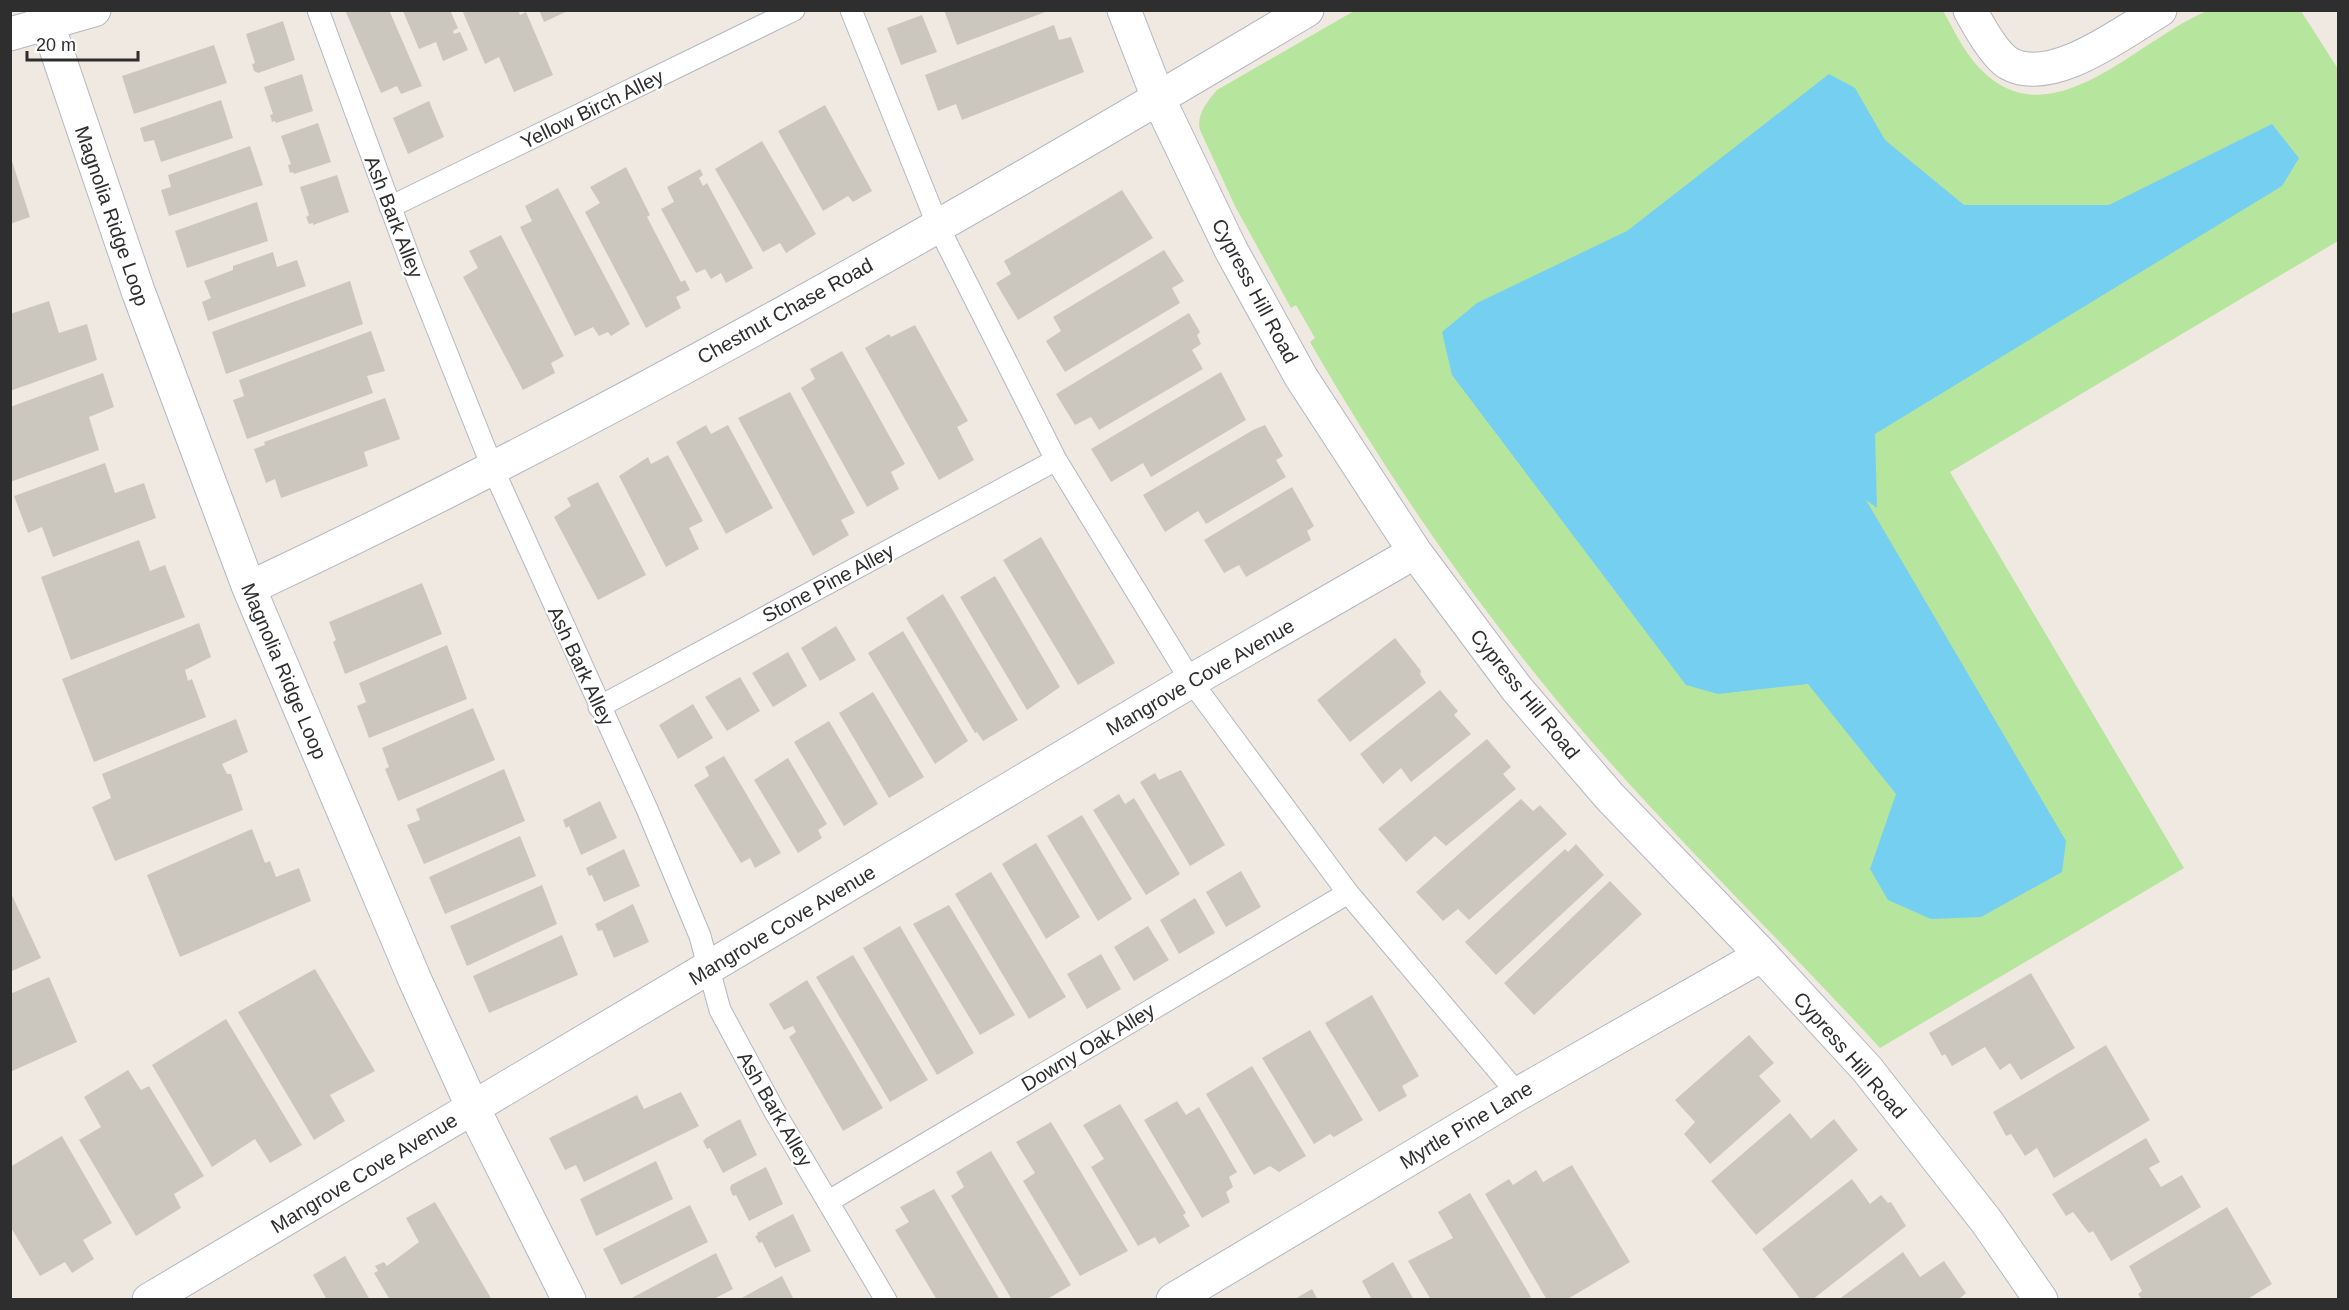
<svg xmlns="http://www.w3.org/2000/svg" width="2349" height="1310" font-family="Helvetica,sans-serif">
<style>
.green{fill:#b6e59e}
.water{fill:#75cff0}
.building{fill:#cbc7bf}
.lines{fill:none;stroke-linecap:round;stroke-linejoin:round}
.lane-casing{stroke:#b4b7c1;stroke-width:23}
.street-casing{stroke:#b4b7c1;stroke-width:35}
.lane{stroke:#fff;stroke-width:21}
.street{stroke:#fff;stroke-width:33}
.labels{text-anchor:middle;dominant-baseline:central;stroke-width:4.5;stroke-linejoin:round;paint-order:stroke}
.street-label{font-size:20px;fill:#2e2e2e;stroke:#fff}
</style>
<rect width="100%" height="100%" fill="#efe9e1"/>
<!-- green -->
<path class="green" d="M1354,11H1943C1952,26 1960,44 1971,58C2043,151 2133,42 2205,12C2217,7 2283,11 2301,11L2338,69V241L1950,472L2184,868L1880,1048C1783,942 1679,843 1586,735C1481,613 1390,481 1310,342L1315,338L1296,305L1291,308L1235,206L1200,130C1196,115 1207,102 1217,90Z"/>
<!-- water -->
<path class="water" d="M1829,74L1855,88L1885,140L1964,205H2109L2272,124L2299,158L2282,186L1875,434L1877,508L1866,500L2066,841L2062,872L1981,917L1931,919L1888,900L1870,869L1896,794L1808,684L1718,694L1686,685L1452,375L1442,332L1477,303L1627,231Z"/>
<!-- building -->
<path class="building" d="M345,10H389L422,86L401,94L397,86L381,93Z
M450,10L458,28L453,31L454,34L460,32L468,50L443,61L436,42L419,49L403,11Z
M462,10H518L520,15L526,12L553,75L514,92L499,57L485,64Z
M539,10H570L544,22Z
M944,10H1048V11L957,45Z
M922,15L937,52L901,65L887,28Z
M283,21L295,60L258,73L254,71L252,64L255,63L246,34Z
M1054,25L1059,40L1071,37L1084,72L962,120L956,104L938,111L925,75Z
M214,45L227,83L134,114L122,76Z
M302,74L313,111L276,123L275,121L272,122L270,115L273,114L264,87Z
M221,100L233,138L161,162L154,140L144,142L140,128Z
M429,101L444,137L408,154L393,118Z
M825,105L872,191L853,202L848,196L823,211L778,131Z
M318,123L331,162L294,174L293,172L290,173L288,165L291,164L281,136Z
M762,141L816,234L786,253L780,243L763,252L715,169Z
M250,146L263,185L169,216L161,190L171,187L168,175Z
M10,155L30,217L10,224Z
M626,167L650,215L647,217L681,282L685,280L690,290L676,297L681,308L646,328L585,212L600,203L590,187Z
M700,169L703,175L699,178L703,186L707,183L753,268L726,283L721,273L711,279L705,269L696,273L661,209L674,202L667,187Z
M337,175L349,212L313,225V223L309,224L306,217L309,215L300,187Z
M558,188L630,324L611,336L608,332L599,336L593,327L575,336L520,227L532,221L525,206Z
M1122,190L1153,238L1018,320L996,283L1011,274L1004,261Z
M257,202L268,241L187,268L175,231Z
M501,235L564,356L551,363L555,373L523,390L463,277L478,268L469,251Z
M1164,250L1184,281L1172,288L1180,303L1065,372L1046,341L1061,331L1053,317Z
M273,252L277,267L297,260L306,286L208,321L202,302L211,298L204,281L233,270V266Z
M350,281L363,324L226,374L212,332Z
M49,301L59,333L87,324L97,360L10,391V314Z
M1189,313L1200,332L1197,335L1201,344L1192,350L1203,369L1099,430L1091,417L1075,425L1056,394Z
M915,325L968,421L957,427L974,460L939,480L865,348L889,334L891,337Z
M371,331L385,371L367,376L373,393L247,439L233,400L244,396L239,380Z
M842,351L905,464L891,472L899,489L867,507L801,388L815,379L810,369Z
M1221,372L1246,420L1151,477L1143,463L1111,482L1091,449Z
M103,373L114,407L89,417L99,450L10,482V407Z
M790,392L855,513L841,520L849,535L813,556L738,418Z
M385,398L400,439L364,452L368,466L281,498L275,479L266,483L254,449L265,445L264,442Z
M706,425L711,434L728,425L773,508L726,534L676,442Z
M1265,425L1283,456L1276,460L1286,477L1206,524L1198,511L1165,532L1143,495L1253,430Z
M668,455L703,521L689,528L699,549L666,567L619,476L648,457L651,464Z
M105,463L115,493L144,483L156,518L53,557L42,527L28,533L14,496Z
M598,482L646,575L598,600L554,517L571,506L567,498Z
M1292,487L1314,526L1307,531L1311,540L1246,577L1239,565L1224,573L1204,540Z
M1041,537L1115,663L1078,685L1003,560Z
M139,540L150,571L165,565L185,617L71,660L41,577Z
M995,576L1060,687L1027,710L960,597Z
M422,583L442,634L345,674L333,642L336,640L329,622Z
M943,594L1018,720L983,741L977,732L975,733L906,618Z
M199,623L211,657L185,670L188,681L192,679L206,717L94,762L62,679Z
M836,626L856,660L820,681L801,648Z
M903,631L968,741L935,764L868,653Z
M1395,638L1421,671L1420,674L1426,683L1350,742L1317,700Z
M447,645L467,699L369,738L357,706L366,702L359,683Z
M788,652L807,686L773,707L752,673Z
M740,677L760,711L727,731L705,697Z
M1440,690L1458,711L1454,715L1471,734L1411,782L1401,768L1383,784L1360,754Z
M873,692L924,777L889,798L839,713Z
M693,704L713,738L678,759L659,725Z
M473,708L495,760L398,801L385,769L389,767L382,748Z
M236,719L248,752L222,764L227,774H231L243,810L115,861L92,807L111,798L102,774Z
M829,721L878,804L844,826L794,742Z
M1487,739L1511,767L1503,774L1516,789L1446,846L1435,836L1406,862L1378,829Z
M724,756L781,853L755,868L750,858L741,863L694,785L709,776L705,767Z
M788,758L827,824L818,830L822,838L798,853L754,780Z
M504,769L525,821L424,864L407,825L420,820L416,809Z
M1181,770L1225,845L1190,866L1140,782L1155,773L1159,780Z
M1119,794L1125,804L1134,798L1180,874L1146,895L1093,810Z
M1521,799L1533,811L1540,805L1567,834L1469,920L1458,909L1443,921L1416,892Z
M600,801L617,838L581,855L569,826L566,828L563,820Z
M1082,815L1132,899L1098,921L1047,836Z
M252,829L265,863L270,861L276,877L299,868L311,901L180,957L147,875Z
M520,836L536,876L445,914L429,877Z
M1036,843L1080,917L1046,939L1002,864Z
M1576,844L1604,875L1496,975L1465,942L1565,849L1568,852Z
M624,849L640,886L604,902L592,875L589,876L586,868Z
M1241,871L1261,907L1226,927L1206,892Z
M991,872L1066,997L1029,1019L955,894Z
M1610,881L1642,914L1534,1015L1504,983Z
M542,885L557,924L467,966L450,926Z
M10,891L41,958L10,972Z
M1195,898L1215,933L1179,954L1160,920Z
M633,904L649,942L614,958L602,930L598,931L595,924Z
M949,905L1015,1015L980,1035L913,924Z
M900,926L974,1053L937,1075L863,948Z
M1148,926L1169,960L1134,981L1114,947Z
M562,935L578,975L489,1013L473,976Z
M1101,954L1121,989L1087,1009L1067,974Z
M853,955L928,1080L890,1102L816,977Z
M315,969L375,1071L330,1095L345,1121L314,1140L238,1012Z
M2031,973L2075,1048L2021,1080L2010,1063L2000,1070L1985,1047L1952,1066L1945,1054L1942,1056L1929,1033Z
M49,977L77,1042L10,1072V994Z
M807,980L883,1108L843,1131L789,1037L796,1032L793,1026L784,1030L769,1004Z
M1372,995L1419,1076L1402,1086L1407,1096L1379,1112L1325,1023Z
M226,1019L302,1145L270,1163L255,1139L212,1167L152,1065Z
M1310,1030L1363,1120L1334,1137L1330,1134L1314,1144L1262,1058Z
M1749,1035L1774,1063L1759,1076L1781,1101L1710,1164L1684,1134L1695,1122L1675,1100Z
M2106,1045L2150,1120L2054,1178L2037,1148L2025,1156L2011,1134L2006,1136L1993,1112Z
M1252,1066L1306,1156L1279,1172L1270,1166L1254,1175L1206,1094Z
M128,1070L141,1090L149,1086L204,1176L174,1194L181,1208L136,1236L79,1140L101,1127L84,1097Z
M681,1092L699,1126L584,1182L576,1165L565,1170L549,1138L637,1095L644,1109Z
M1177,1101L1186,1115L1199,1107L1237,1172L1229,1177L1233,1187L1226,1192L1230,1202L1202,1218L1144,1120Z
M1120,1104L1186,1213L1183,1215L1190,1226L1159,1244L1155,1237L1138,1246L1091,1167L1104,1159L1083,1125Z
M1790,1113L1811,1139L1834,1119L1858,1150L1756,1235L1711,1181Z
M740,1119L757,1155L723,1173L710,1148L707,1149L703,1141L706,1138Z
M1051,1122L1128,1251L1080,1276L1023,1181L1035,1173L1016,1142Z
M62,1136L112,1223L83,1240L94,1259L72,1273L65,1262L40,1276L10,1226V1167Z
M2146,1138L2160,1162L2149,1168L2161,1187L2182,1175L2201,1207L2111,1261L2093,1231L2089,1233L2073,1212L2066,1216L2052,1194Z
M991,1151L1071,1285L1049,1298L1012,1300L951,1196L964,1187L956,1172Z
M656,1161L673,1199L596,1236L580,1199Z
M1572,1165L1630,1262L1566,1300H1547L1485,1194L1509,1179L1513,1185L1536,1170L1543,1182Z
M766,1167L783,1204L749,1221L736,1195L733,1196L730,1189L731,1185Z
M1852,1179L1870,1204L1881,1195L1888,1203L1891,1202L1906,1226L1812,1300H1801L1762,1249Z
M934,1189L1000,1300H937L895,1230L909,1222L900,1207Z
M1470,1193L1531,1297L1526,1300H1431L1408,1261L1453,1238L1438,1212Z
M435,1202L492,1300H390L374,1273L378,1271L375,1266L384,1262L387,1266L419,1242L406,1218Z
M690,1205L708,1242L621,1285L603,1249Z
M2227,1207L2272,1284L2246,1300H2142L2138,1294L2142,1291L2129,1266Z
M793,1214L811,1251L775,1268L762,1242L759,1243L755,1236L758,1235L757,1233Z
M1903,1252L1920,1277L1944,1261L1966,1293L1958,1300H1838Z
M716,1253L733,1289L712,1300H628Z
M345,1256L370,1300H327L313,1275Z
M1393,1262L1414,1300H1372L1362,1281Z
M782,1276L794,1300H738Z
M1312,1289L1318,1300H1293Z"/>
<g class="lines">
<!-- lane casing -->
<g class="lane-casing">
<path id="lane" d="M318,10L413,268L493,469L647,809L700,936L720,1010L776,1114L886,1300
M851,10L938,226L1056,460L1191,681L1348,893L1518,1094
M390,207L794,10
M599,707L1056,460
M829,1201L1348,893"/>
</g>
<!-- street casing -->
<g class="street-casing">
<path id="street" d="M1124,10L1159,100L1231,250L1301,377L1415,552L1517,689L1610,797L1762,955L1867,1069L1987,1222L2041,1300
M1970,10C1978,25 1994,54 2008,63C2051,88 2123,32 2160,10
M47,22L138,291L249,588L415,980L473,1108L569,1300
M10,34L94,10
M249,588C613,417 962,216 1307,10
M149,1300L1191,681L1415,552
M1173,1300L1518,1094L1762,955"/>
</g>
<!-- lane -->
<use href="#lane" class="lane"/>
<!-- street -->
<use href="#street" class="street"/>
</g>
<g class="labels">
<!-- street labels -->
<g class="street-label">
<text transform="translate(592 109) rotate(-26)">Yellow Birch Alley</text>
<text transform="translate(112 216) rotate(71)">Magnolia Ridge Loop</text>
<text transform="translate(394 217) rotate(69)">Ash Bark Alley</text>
<text transform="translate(1255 291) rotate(62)">Cypress Hill Road</text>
<text transform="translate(785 311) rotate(-29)">Chestnut Chase Road</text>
<text transform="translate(828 583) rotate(-28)">Stone Pine Alley</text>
<text transform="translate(581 666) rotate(65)">Ash Bark Alley</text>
<text transform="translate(284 671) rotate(67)">Magnolia Ridge Loop</text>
<text transform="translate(1200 677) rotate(-30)">Mangrove Cove Avenue</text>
<text transform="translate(1525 694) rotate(51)">Cypress Hill Road</text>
<text transform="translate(782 925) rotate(-31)">Mangrove Cove Avenue</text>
<text transform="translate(1088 1047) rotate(-31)">Downy Oak Alley</text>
<text transform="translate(1850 1055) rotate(49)">Cypress Hill Road</text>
<text transform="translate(775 1109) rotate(60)">Ash Bark Alley</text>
<text transform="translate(1466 1125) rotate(-31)">Myrtle Pine Lane</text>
<text transform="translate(364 1173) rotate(-31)">Mangrove Cove Avenue</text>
</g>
</g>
<!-- border -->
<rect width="2349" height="1310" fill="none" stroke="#2e2e2e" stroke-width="24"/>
<!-- scale -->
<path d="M27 51v9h111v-9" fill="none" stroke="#2e2e2e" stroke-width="3"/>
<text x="36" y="51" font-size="18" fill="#2e2e2e" stroke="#ffffff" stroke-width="4.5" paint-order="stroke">20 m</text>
</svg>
